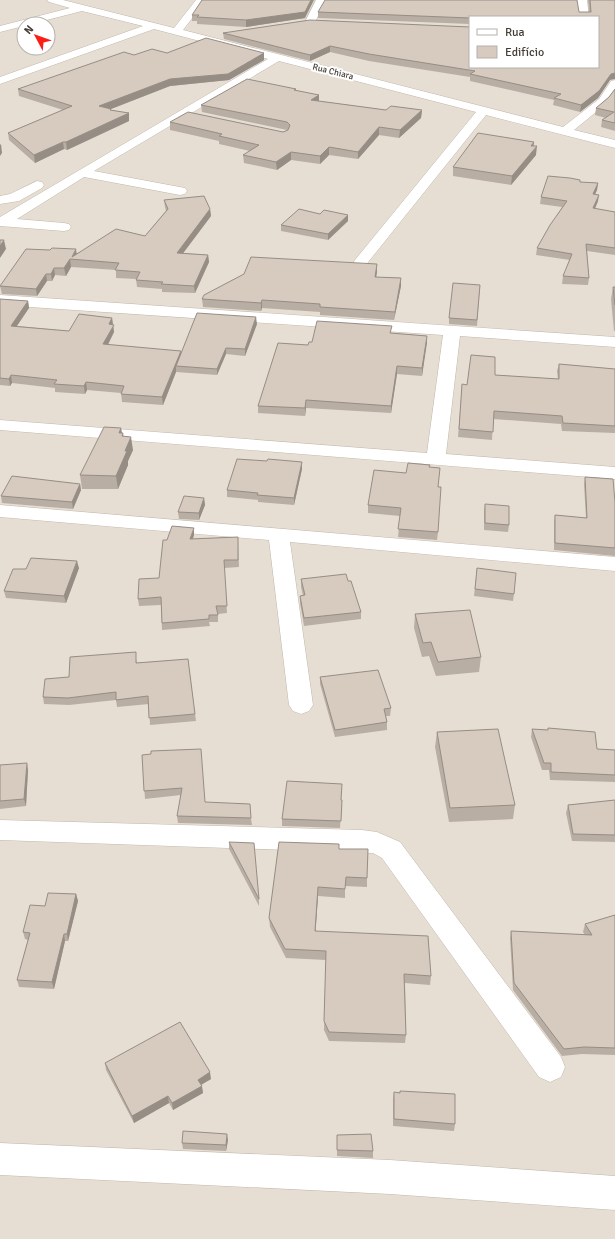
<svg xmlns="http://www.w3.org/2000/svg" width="615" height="1239" font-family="Signika,sans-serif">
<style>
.residential{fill:#e7ded3;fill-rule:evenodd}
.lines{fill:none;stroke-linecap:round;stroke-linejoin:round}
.street-casing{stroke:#c1b7ab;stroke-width:1}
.street{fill:#fff;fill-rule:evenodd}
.wall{fill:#b9aea3}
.shaded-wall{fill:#968d85}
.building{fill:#d7cabe;stroke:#968d85}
.labels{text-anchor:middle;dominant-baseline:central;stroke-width:4;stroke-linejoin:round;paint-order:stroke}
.far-street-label{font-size:9px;fill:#453d35;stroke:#fff}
</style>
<rect width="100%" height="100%" fill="#f3ede5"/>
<!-- residential -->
<path class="residential" d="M0,0H615V1239H0ZM470,17H598V67H470ZM24,24H48V48H24Z"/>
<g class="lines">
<!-- street casing -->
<g class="street-casing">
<path id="street" d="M47,0H63L174,28L196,0H206L183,30L563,127L599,99L611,81L615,80V92L607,103L574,130L615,140V148L486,115L365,266L360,267L355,266L353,263L355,260L476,112L279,61L94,171L185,188L187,191L185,194L180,195L84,177L17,219L64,223L69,224L71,227L69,230L64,231L0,226V217L268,59L154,29L0,84V77L143,26L82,11L31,24H24V26L0,32V26L70,8L49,2Z
M316,0H326L314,24H306L305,22Z
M577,0H587L589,17H579Z
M37,181L42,182L44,185L42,188L19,201L0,204V196L10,194Z
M0,295L615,337V347L460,336L446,454L615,467V479L0,430V420L427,453L443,335L0,305Z
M0,505L615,557V571L290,542L313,705L309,711L301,714L293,711L289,705L269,540L0,517Z
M0,820L362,830L377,832L400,842L561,1057L565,1067L561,1077L550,1082L539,1077L382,858L373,853L0,840Z
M0,1143L390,1160L615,1176V1210L390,1194L0,1175Z"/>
</g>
<!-- street -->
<use href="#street" class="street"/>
</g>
<!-- wall -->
<path class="wall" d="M588,0H615L610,80L598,98L580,112L553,105L554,100L470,81V77L369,61L330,52L310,61L224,39L223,33L598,67L470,17V24L318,18V12H589Z
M192,15L305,18L246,27L197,24V21H192Z
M167,53L264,60L229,80L170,86L111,109V110L129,113V121L67,150L64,149L35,163L9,140L8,133L63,110L19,96L18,89L134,55Z
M615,89V131L601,127L602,120L606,118L595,115L596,108L609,97Z
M296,91L319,95V101L386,110H422L421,118L399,138L379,135L358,159L329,155L320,164L291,160L277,170L244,163L243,155L250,151L219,144V141L170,130V122L283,132L288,130H287L202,112L201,105Z
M534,142L533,146L536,155L511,185L453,176V167Z
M580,182L598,183L597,190L595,194L598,201L595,209L615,212V255L587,251L589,278L588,285L562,284L563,276L570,260L536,255L537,248L562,207L540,204L541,197Z
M164,200L210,209L211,216L183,253L208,255L209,262L195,293L162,292V289L137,287L136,279L116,278V270L71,267L66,276L55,275L52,281H47L37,296L2,294L0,286L77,253L145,236L166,211L165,207Z
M348,221L328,240L281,231V225Z
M377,264L376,277L401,278V286L394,320L320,315V312L262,308L261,311L203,307L202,299Z
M480,285L477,326L449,324V318Z
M613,287H615V331H614L611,299Z
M0,299L28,301L29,308L17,326L69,331L112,318L114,332L108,345L181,351V352L257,324L245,356L226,354L217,375L176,372L163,405L122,402L121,393L87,390L85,394L55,392V388L12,383L10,386L0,385Z
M392,333L427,336L422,376L397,374L391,413L306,408L305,416L258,413V406L308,345L312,342Z
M559,364L615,369V433L562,431L561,424L493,419L492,440L458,437L462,384L467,385L495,375L558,379L557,371Z
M121,428L122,433H123V436L133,450L128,461V465L118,489H82L80,475Z
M430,467L438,487V532L437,540L398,537L400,516L368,513V505L406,473Z
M302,469L294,505L258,502V500L227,497V490Z
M585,477L615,502V556L554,550V522L555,515L586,518L584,484Z
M80,484L81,490L73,509L2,503L1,496Z
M204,498L205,505L199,520L179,519L178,512Z
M485,504L509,525L508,532L484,530V511Z
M194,535L193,539L238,537L239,567L224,568L227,613L218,614V622H209L210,626L162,630L161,605L139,606L138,599L159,578L167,540Z
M79,568L66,603L6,598L4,591L26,569Z
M477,568L514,594L513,601L474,596Z
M301,579L361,612V619L304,626L300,603V596H303L301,587Z
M415,614L481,657L479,672L436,676L429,656L422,657L414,628Z
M136,659L137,663L188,659L196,721L150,725L149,704L117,707L116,700L69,705L44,704L43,697L69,677Z
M320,677L391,708L390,716H386L387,722V730L335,737L320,684Z
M548,728L597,749L615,750V782L550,780L549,770H542L531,737L532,729L548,730Z
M437,732L515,805L513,819L449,822L435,747Z
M142,755L205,802L251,818L252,825L178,823L177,816L181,795L145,799Z
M0,765L28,770L26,806L0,809Z
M341,800H342L340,828L282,826V819Z
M615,800V842L572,841L566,813L568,805Z
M229,842L259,899V906L229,849Z
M339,849L367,878V887L345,886V898L318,896L315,931L431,976L430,985L405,983L406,1035L405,1043L329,1041L324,1030L326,960L286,958L270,927L269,918Z
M76,894L78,901L68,941H65L54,989L19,987L17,980L28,940L25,939L23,932L45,906Z
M615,915V1055L582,1054L562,1056L513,990L510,938L511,931L585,935L583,932L585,924Z
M105,1063L211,1079L201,1085L203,1093L173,1110L169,1103L134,1123L106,1070Z
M394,1092L455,1124L454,1131L393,1126V1099Z
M337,1135L373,1151V1158L337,1156Z
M228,1140L226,1151L183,1149L182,1143Z"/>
<!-- shaded-wall -->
<path class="shaded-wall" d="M311,0H314L305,18L246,27V20Z
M330,46V52L310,61V55Z
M264,53V60L229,80L170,86L111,109L112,116L99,106L170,79Z
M615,73V79L610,80L598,98L580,112L581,105L611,74Z
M319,95V102L311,100Z
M422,110L421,118L399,138L400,130Z
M129,113V121L67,150L66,142Z
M379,127V135L358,159V152Z
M63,142L64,149L35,163L34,155Z
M534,142L533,151L537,146L536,155L511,185L512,176Z
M1,144L2,153L0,156V145Z
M329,147V155L320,164V156Z
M291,152V160L277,170L276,162Z
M598,183L597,190L592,201L593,194Z
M599,195L598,201L592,215L593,208Z
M210,209L211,216L178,260L177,253Z
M348,215V221L328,240V234Z
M4,240L6,249L0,258V246Z
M76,249L77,256L72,257Z
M208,255L209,262L195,293L194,286Z
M70,259L71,267L66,276L64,268Z
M377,264V272L375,285V277Z
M54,268L55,275L52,281L51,274Z
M46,274L47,281L37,296L36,289Z
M401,278V286L394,320L395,312Z
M262,300V308L261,311V303Z
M28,301L29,308L12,333L11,326Z
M256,317L257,324L245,356V349Z
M112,318L114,332L104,352L103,344L109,324Z
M427,336V343L422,376V368Z
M226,348V354L217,375V369Z
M181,351L182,359L176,366V372L163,405L162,397Z
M397,366V374L391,413V406Z
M11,375L12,383L10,386L9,379Z
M86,382L87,390L85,394L84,386Z
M306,400V408L305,416V408Z
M121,428L122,435L123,433L125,447L119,433Z
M131,437L133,450L128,461V465L118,489L116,476L125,451Z
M302,462V469L294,505V498Z
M80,484L81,490L73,509L72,502Z
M204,498L205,505L199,520V513Z
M194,528V535L190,546V539Z
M77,561L79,568L66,603L64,596Z
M27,763L28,770L26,806L24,799Z
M318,887V896L315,940V931Z
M76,894L78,901L68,941L67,934Z
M64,934L65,941L54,989L52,982Z
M210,1072L211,1079L199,1086L198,1080Z
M202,1086L203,1093L173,1110L172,1103Z
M168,1096L169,1103L134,1123L132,1116Z
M227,1134L228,1140L226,1151V1145Z"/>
<!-- building -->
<path class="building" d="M202,0H311L305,12L246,20L197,17L199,15H192Z
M325,0H577L579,12H591L590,0H615V73L611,74L599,91L581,105L554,98L561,94L470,74L475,71L369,54L330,46L310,55L223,33L310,20L470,27V67H598V17H470V18L318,12Z
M206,38L264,53L228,74L170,79L99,106L111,109L110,110L129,113L66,142H63L34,155L8,133L72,106L18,89L124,52L134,55L152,49L167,53Z
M247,79L296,89L294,90L319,95L311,100L386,110L391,106L422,110L400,130L379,127L358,152L329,147L320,156L291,152L276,162L243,155L259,145L219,136L222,134L170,122L188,112L283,132L288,130L290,125L287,122L201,105Z
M615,89V123L602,120L614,112L596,108L609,97Z
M478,133L534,142L531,146H537L512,176L453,167Z
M548,176L570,178L580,180V182L598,183L593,194L599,195L593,208L615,212V248L586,244L589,278L563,276L572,254L537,248L550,225L567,201L541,197Z
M204,196L210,209L177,253L208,255L194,286L161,284L163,282L136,280L140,272L115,270L119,263L70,259L64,268H54L51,274H46L36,289L0,286L26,249L50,250L52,248L76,249L72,257L116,229L145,236L168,209L164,200Z
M299,209L320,214L324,210L348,215L328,234L281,225Z
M0,240H4L0,246Z
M251,257L377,264L375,277L401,278L395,312L320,307V304L262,300L261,303L202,299L204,295L244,274Z
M453,283L480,285L477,320L449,318Z
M613,287H615V305Z
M0,299L28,301L11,326L69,331L79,314L112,318L109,324L114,325L103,344L181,351L162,397L121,394L124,386L86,382L84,386L54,384L57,380L11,375L9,379L0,378Z
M197,313L256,317L245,349L226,348L217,369L176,366Z
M317,321L392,326L390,333L427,336L422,368L397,366L391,406L306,400L305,408L258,406L278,343L308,345L309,342H312Z
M471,355L495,357V375L559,379V364L615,369V426L563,423L562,416L494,411L493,432L459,429L462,384L467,385Z
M104,427L121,428L119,433H123L122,436L131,437L125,451H127L116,476L80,475Z
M237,459L267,461L268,459L302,462L294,498L257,495L258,493L227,490Z
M408,463L430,465L429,467L440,468L438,487H441L438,532L398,529L401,508L368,505L374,470L406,473Z
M12,476L80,484L72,502L1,496Z
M585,477L613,479L615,502V548L555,543V515L587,518Z
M184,496L204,498L199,513L178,512Z
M485,504L509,506V525L485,523Z
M172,526L194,528L190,539L238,537V560H224L227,606H216L218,615H209V619L162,623L161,597L138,599L139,579L159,578L163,540H167Z
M31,558L77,561L64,596L4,591L13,569H26Z
M477,568L516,573L514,594L475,589Z
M346,574L348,581H351L361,612L304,618L300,596L305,595L301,579Z
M470,610L481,657L438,662L431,642L423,643L415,614Z
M136,652V663L188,659L195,714L149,718L148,696L116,700V692L68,698L43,697L45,679L69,677L70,657Z
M378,670L391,708L384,709L387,722L335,730L320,677Z
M548,728L595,732L597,749L615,750V775L551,772V763H544L532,729L548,730Z
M498,729L515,805L450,808L437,732Z
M201,749L205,802L250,804L251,818L177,816L182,788L144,791L142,755L151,754V751Z
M27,763L24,799L0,801V765Z
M287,781L342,784L341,800H342L341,821L282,819Z
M615,800V835L573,834L568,805Z
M229,842L254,843L259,899Z
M279,842L339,844V849H368L367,878L346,877L345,889L318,887L315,931L428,936L431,976L404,974L406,1035L329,1032L324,1021L326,951L285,949L269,918Z
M48,893L76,894L67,934H64L52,982L17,980L30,933L23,932L30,905L45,906Z
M615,915V1048L584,1047L564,1049L514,983L511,931L592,935L585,924Z
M180,1022L210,1072L198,1080L202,1086L172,1103L168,1096L132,1116L105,1063Z
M400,1091L455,1094V1124L394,1119V1092L400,1093Z
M183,1131L227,1134L226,1145L182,1143Z
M371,1134L373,1151L337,1150V1135Z"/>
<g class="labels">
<!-- far-street labels -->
<g class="far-street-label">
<text transform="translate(333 72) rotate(14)">Rua Chiara</text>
</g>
</g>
<!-- legend -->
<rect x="469" y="16" width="130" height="52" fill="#ffffff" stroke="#b5b1ae"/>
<rect x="477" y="29" width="20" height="6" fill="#ffffff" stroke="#b5b1ae"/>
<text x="505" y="36" font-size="12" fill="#453d35">Rua</text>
<rect x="477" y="46" width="20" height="12" fill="#d7cabe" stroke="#b5b1ae"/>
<text x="505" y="56" font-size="12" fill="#453d35">Edifício</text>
<!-- north arrow -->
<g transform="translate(36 36) rotate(311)"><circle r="19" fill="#ffffff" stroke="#b5b1ae"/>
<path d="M0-3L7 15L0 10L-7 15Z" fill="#fb1e14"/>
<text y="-6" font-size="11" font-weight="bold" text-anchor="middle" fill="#453d35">N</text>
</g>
</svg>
